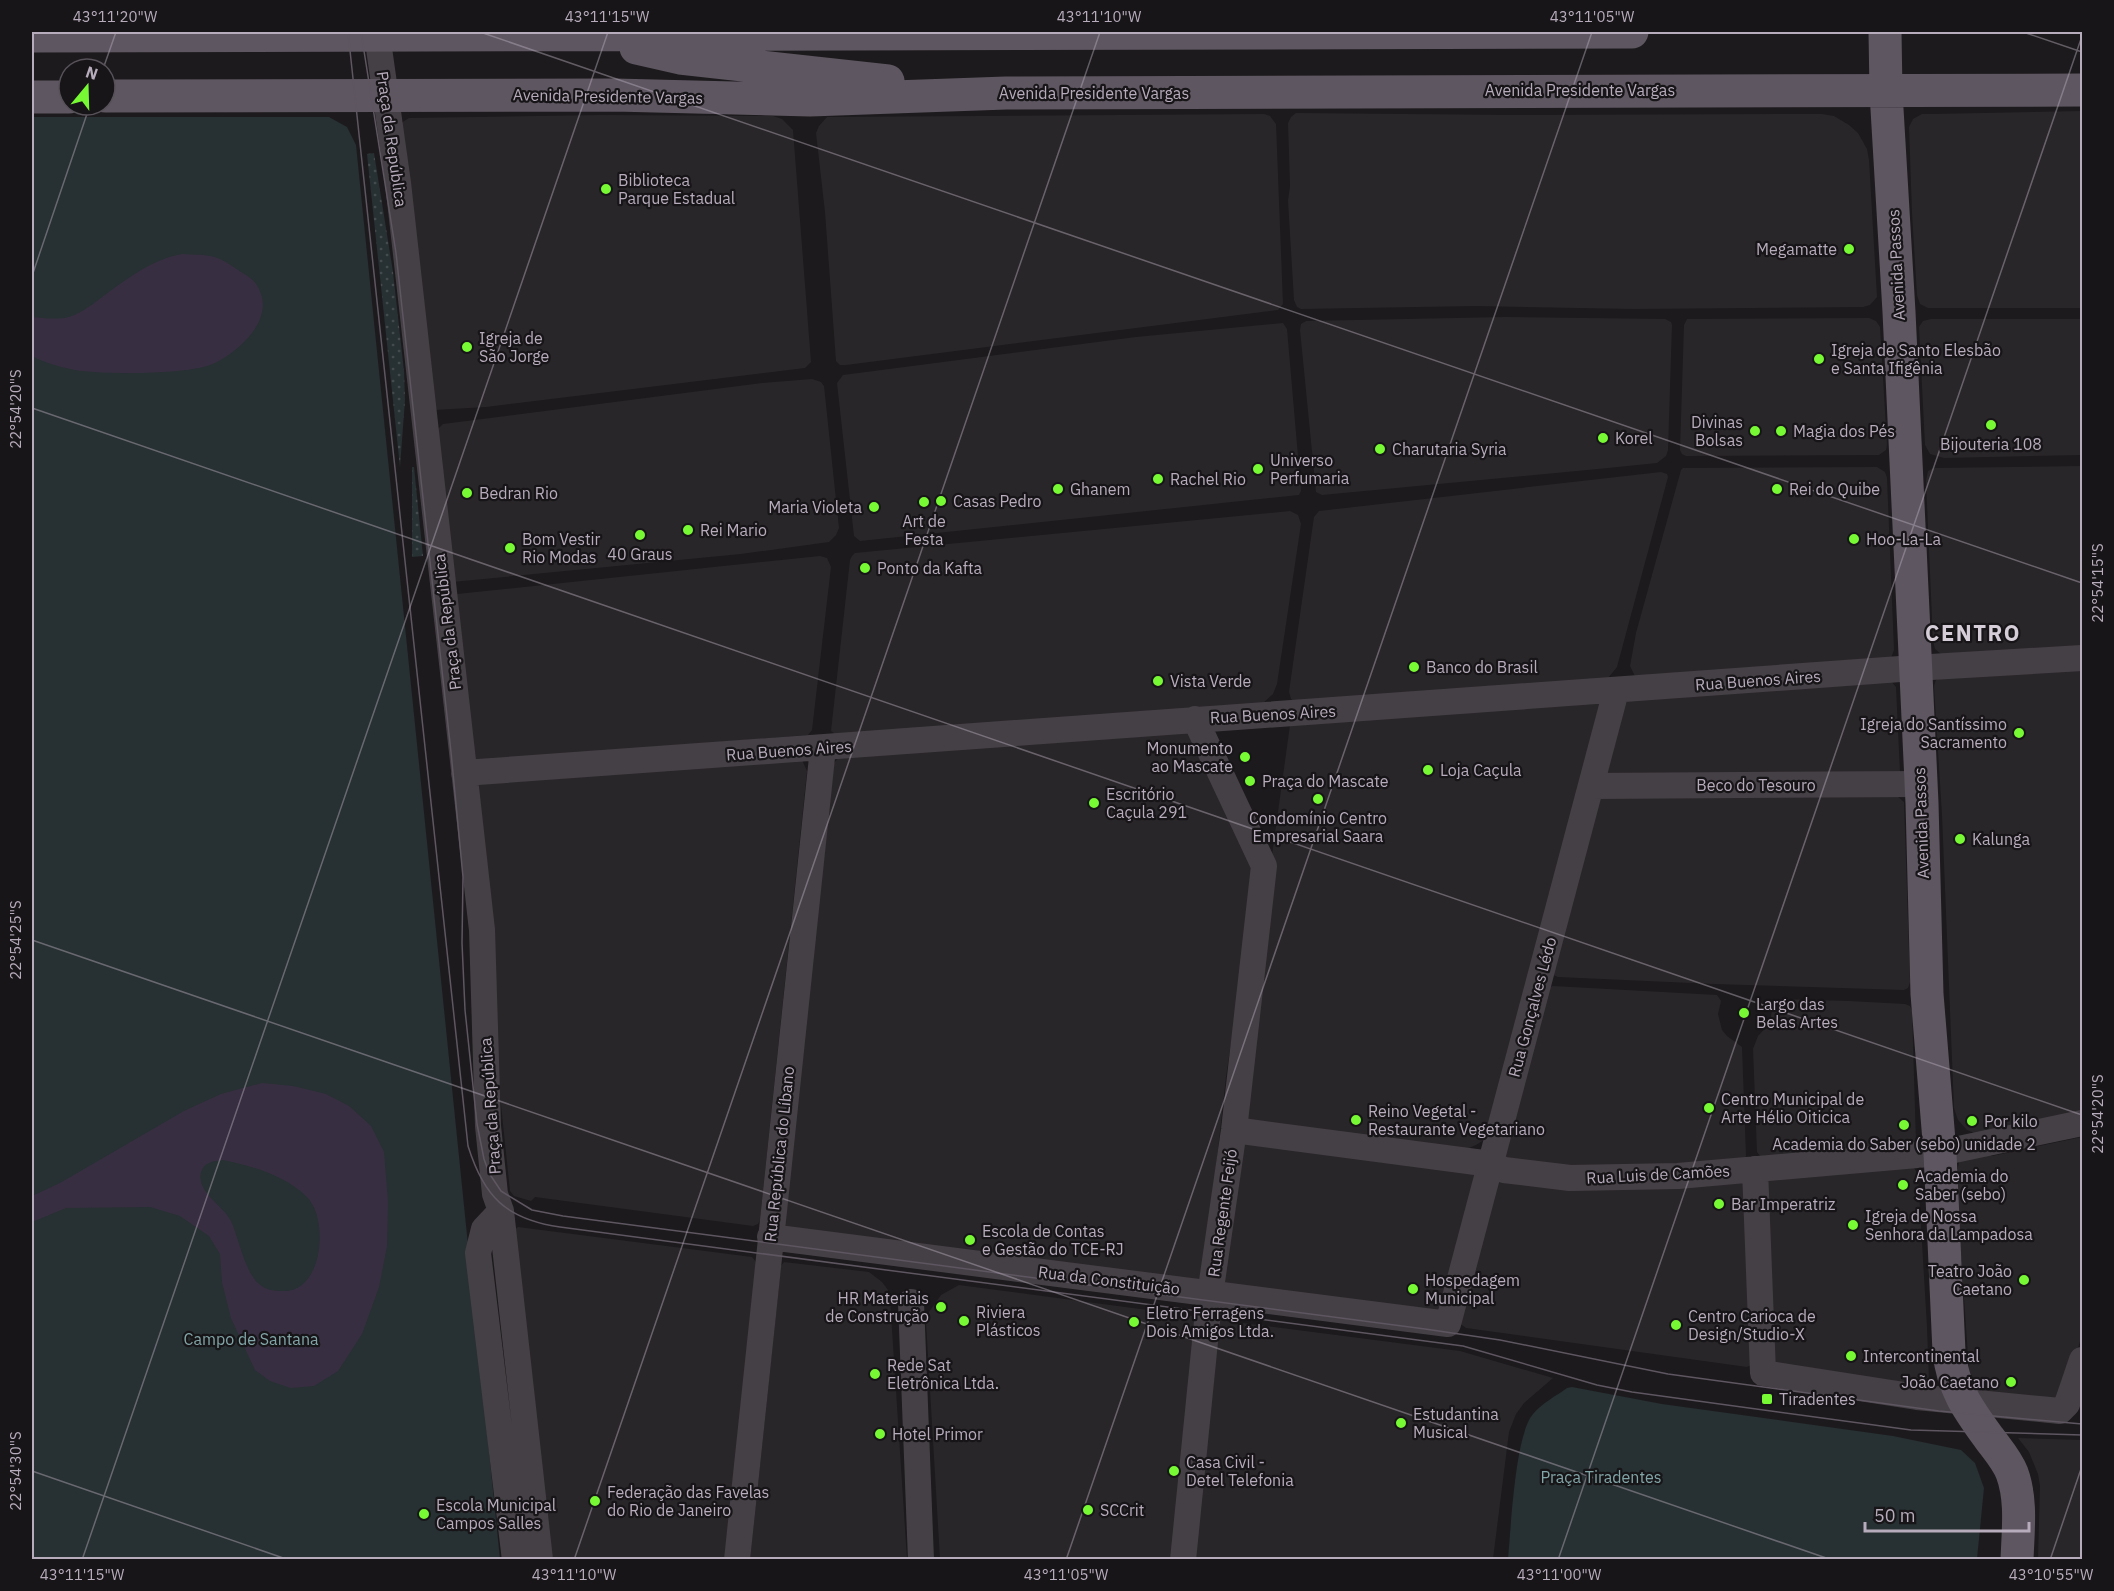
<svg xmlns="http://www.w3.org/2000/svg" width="2114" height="1591" font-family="'IBM Plex Sans',sans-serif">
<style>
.built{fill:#292629}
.grass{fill:url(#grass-dots)}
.park{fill:#273032}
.water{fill:#372f41;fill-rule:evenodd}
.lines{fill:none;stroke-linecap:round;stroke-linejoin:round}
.minor{stroke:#454046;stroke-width:26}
.major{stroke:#5e5661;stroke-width:33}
.tram{stroke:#5e5661;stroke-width:1.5}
.ticks{fill:none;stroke:#b7acbc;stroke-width:1.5;stroke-opacity:0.45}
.poi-dot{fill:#77fa34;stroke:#171517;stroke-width:2}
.labels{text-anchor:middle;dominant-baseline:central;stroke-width:4.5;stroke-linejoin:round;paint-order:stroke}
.street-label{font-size:16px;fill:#b7acbc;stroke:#171517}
.poi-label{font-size:16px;fill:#b7acbc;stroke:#171517;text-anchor:start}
.park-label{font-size:16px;fill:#82a6a8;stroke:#171517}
.district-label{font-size:22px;font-weight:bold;letter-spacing:1.5px;fill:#d5cdd8;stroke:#171517}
.neatline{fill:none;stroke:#b7acbc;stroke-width:2}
.ticks-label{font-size:15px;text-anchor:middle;fill:#b7acbc}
</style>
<defs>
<pattern id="grass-dots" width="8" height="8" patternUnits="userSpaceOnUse" patternTransform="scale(1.5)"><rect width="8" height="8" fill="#273032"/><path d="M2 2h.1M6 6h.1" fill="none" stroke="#444b4e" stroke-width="1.8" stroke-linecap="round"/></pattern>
</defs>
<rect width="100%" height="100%" fill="#1c1a1c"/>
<!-- built -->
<path class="built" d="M2082,111V308H1928L1920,304L1917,295L1912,213L1909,127L1913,119L1922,114H1933Z
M1296,113L1512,115L1800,114H1822L1834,116L1849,125L1858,133L1867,149L1869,160L1877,297L1870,305L1863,307L1633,309L1476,306L1301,309L1297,307L1294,300L1288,201L1290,186L1288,123L1291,117Z
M1264,114L1270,116L1276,124L1283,304L1278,310L846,365H840L836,361L825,212L816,133L819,126L827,117Z
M602,115L773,116L782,119L793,130L811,362L805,368L486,407L434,410L401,123L409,118Z
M1505,317L1665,319L1671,322L1672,325L1668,450L1666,456L1657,463L1598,469L1322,495L1316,492L1300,330L1301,324L1306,321Z
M1687,319L1869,318L1876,321L1880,327L1887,445L1886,450L1879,455L1686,456L1682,454L1680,450L1684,325Z
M1931,319H2082V455L1944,458L1930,454L1925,445L1919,327L1923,321Z
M1283,323L1287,329L1301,491L1299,495L860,541L854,536L837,383L843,375L1136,337Z
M812,379L821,382L824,386L832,462L839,528L836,535L829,542L741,554L452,582L435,432L443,424L762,383Z
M2082,466V648L1941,654L1935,649L1933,641L1926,481L1928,471L1934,468Z
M1877,467L1885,472L1887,478L1894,650L1891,658L1635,676L1630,666L1636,633L1681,470L1683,468Z
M1661,472L1667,474L1668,477L1617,667L1608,678L1296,702L1291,699L1289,692L1314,517L1319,511Z
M1290,511L1298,515L1301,524L1277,684L1273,694L1263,703L837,735L831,731L850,560L852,556L855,553Z
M820,556L827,558L831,567L812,730L808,735L472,762L452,596L457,594Z
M2082,666V1116L1979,1135L1967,1130L1958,1120L1954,1108L1942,815L1934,686L1936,680L1942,676Z
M1890,680L1896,687L1900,773L1606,780L1623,700Z
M1599,702L1602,706L1484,1140L1476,1145L1464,1150L1239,1119L1270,870L1290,725Z
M1187,730L1254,858L1248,928L1226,1077L1215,1177L1199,1283L787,1231L784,1226L834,763L839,757Z
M802,760L807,771L760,1220L758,1224L753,1226L535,1197L531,1201L514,1196L510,1191L472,826L471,785Z
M1833,794L1898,797L1904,802L1910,982L1908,988L1904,990L1714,984L1558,977L1551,974L1596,796Z
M1553,986L1717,995L1721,1001L1718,1014L1722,1030L1727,1036L1742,1047L1746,1156L1744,1160L1644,1170L1505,1164L1506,1131L1548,988Z
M1777,999L1849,1001L1905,1004L1910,1006L1912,1011L1916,1142L1914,1146L1761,1157L1757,1152L1753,1049L1758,1036L1770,1023L1773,1003Z
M2082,1137V1335L2061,1403L1988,1396L1980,1389L1969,1371L1956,1179L1959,1162L1980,1149L1992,1156Z
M1236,1142L1476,1172L1442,1319L1222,1287Z
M1913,1166L1918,1175L1927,1327L1929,1381L1927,1386L1774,1368L1765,1175Z
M1745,1177L1751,1365L1747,1367L1466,1328L1459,1323L1495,1180Z
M518,1227L752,1257L756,1262L725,1559H552L514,1230Z
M784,1262L869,1272L882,1282L888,1290L890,1299L907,1559L750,1560L781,1266Z
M959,1285L1185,1315L1193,1316L1197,1320L1171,1559H940L926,1322L929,1312L941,1295Z
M1219,1320L1460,1351L1553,1378L1524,1403L1516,1414L1509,1432L1493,1559L1187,1560Z
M2018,1438L2082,1440V1559H2038L2040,1486L2038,1474L2029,1452Z"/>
<!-- grass -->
<path class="grass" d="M374,153L393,272L404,371L405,400L400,467L367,154Z
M412,467H414L423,556L412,557Z"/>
<!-- park -->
<path class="park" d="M32,117H329L347,127L356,145L500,1559H32Z
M1572,1387L1662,1404L1893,1436L1961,1450L1975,1463L1984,1488L1977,1559H1508C1511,1528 1515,1435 1533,1414C1542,1403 1556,1396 1567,1388Z"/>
<!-- water -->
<path class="water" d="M182,254C191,255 201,254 210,256C221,258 229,264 238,270C244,274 252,278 256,284C278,316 242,349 215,363C191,375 103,375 75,370C60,367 45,363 32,356V317C43,318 58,320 69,317C82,313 94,303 105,295C128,278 153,259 182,254Z
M262,1083L293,1086L326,1094L349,1106L371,1126L384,1152L388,1202L387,1246L379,1287L362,1334L338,1371L314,1386L291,1388L270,1381L255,1370L231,1318L222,1282L220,1254L209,1236L180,1216L150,1207L66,1208L32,1222V1196L60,1183L184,1111L221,1094ZM223,1160C252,1166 284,1175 306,1196C330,1218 323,1293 283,1291C273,1291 265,1290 258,1283C245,1272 238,1236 231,1221C223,1205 196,1192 201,1172C204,1162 214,1161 223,1160Z"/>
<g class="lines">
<!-- minor -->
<path class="minor" d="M377,34L398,183L482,930L488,1126L495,1194L501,1211L540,1560
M464,773L1914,668L2082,658
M1591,786L1921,784
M1234,1130L1491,1164L1504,1170L1570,1178L1678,1176L1940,1153L2082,1123
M1755,1169L1763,1373L1917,1397L2060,1411L2067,1404L2082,1360
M501,1211L484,1229L478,1253L515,1560
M770,1237L1448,1324L1616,691
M911,1302L921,1560
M737,1560L823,748
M1183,1560L1209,1302L1234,1130L1264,866L1195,719"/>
<!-- major -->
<path class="major" d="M1885,32L1886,92L1899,312L1922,803L1927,994L1940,1153L1949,1352C1953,1389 1968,1409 1989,1438C1997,1449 2007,1460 2012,1473C2022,1500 2018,1531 2017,1560
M32,36L1632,32
M636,48L680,58L888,81
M105,96L615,95L810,100L1006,93L2082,90
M32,97H69"/>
<!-- tram -->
<path class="tram" d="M348,32L468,1146C484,1197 506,1219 560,1227L1463,1346L1597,1385L1632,1392L1911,1430L2082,1435
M361,32L396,253L451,752L463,877L462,943L465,1010L477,1124L484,1159L489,1173L501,1191L532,1210L563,1216L1425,1329L1500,1340L1668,1374L1939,1411L2082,1424"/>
</g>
<!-- ticks -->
<path class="ticks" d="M480,32L2082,583M2023,32L2082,52M103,69L116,32M32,276L90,105M32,408L2082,1115M32,940L1832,1560M32,1471L289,1560M82,1560L608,32M574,1560L1100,32M1066,1560L1592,32M1558,1560L2082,36M2050,1560L2082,1466"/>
<!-- markers -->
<g class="poi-dot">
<circle cx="606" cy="189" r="6"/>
<circle cx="1849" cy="249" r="6"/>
<circle cx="467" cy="347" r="6"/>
<circle cx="1819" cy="359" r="6"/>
<circle cx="1991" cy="425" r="6"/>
<circle cx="1755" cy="431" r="6"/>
<circle cx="1781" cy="431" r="6"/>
<circle cx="1603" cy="438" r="6"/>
<circle cx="1380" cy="449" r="6"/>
<circle cx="1258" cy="469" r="6"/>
<circle cx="1158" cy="479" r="6"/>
<circle cx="1058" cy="489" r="6"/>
<circle cx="1777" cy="489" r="6"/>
<circle cx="467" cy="493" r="6"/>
<circle cx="941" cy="501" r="6"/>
<circle cx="924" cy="502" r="6"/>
<circle cx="874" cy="507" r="6"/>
<circle cx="688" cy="530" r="6"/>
<circle cx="640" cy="535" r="6"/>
<circle cx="1854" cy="539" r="6"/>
<circle cx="510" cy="548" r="6"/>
<circle cx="865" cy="568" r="6"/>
<circle cx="1414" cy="667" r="6"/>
<circle cx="1158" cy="681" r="6"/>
<circle cx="2019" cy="733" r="6"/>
<circle cx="1245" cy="757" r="6"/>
<circle cx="1428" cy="770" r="6"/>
<circle cx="1250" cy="781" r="6"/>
<circle cx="1318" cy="799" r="6"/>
<circle cx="1094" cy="803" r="6"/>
<circle cx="1960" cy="839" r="6"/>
<circle cx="1744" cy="1013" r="6"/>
<circle cx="1709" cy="1108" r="6"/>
<circle cx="1356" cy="1120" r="6"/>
<circle cx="1972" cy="1121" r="6"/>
<circle cx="1904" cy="1125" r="6"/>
<circle cx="1903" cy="1185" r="6"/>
<circle cx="1719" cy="1204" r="6"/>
<circle cx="1853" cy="1225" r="6"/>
<circle cx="970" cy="1240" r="6"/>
<circle cx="2024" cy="1280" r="6"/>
<circle cx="1413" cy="1289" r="6"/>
<circle cx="941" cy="1307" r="6"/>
<circle cx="964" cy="1321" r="6"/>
<circle cx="1134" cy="1322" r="6"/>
<circle cx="1676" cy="1325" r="6"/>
<circle cx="1851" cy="1356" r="6"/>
<circle cx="875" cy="1374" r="6"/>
<circle cx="2011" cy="1382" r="6"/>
<rect x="1761" y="1393" width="12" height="12" rx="3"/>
<circle cx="1401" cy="1423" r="6"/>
<circle cx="880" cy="1434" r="6"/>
<circle cx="1174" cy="1471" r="6"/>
<circle cx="595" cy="1501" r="6"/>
<circle cx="1088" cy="1510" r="6"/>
<circle cx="424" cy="1514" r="6"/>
</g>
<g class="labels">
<!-- street labels -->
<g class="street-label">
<text x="1580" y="90">Avenida Presidente Vargas</text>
<text x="1094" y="93">Avenida Presidente Vargas</text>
<text transform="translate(608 96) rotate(1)">Avenida Presidente Vargas</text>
<text transform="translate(392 139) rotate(82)">Praça da República</text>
<text transform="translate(1896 265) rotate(-93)">Avenida Passos</text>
<text transform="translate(447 622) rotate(-97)">Praça da República</text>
<text transform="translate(1758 680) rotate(-4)">Rua Buenos Aires</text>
<text transform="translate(1273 714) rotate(-3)">Rua Buenos Aires</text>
<text transform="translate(789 750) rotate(-4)">Rua Buenos Aires</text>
<text x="1756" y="785">Beco do Tesouro</text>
<text transform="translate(1921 823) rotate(-92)">Avenida Passos</text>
<text transform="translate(1532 1007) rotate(-75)">Rua Gonçalves Lédo</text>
<text transform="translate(490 1106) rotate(-94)">Praça da República</text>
<text transform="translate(779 1154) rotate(-84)">Rua República do Líbano</text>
<text transform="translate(1658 1174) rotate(-3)">Rua Luis de Camões</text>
<text transform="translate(1222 1213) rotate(-82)">Rua Regente Feijó</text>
<text transform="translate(1109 1280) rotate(7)">Rua da Constituição</text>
</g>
<!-- poi labels -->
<g class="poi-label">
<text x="618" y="180">Biblioteca<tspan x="618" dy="18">Parque Estadual</tspan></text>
<text x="1837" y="249" text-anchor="end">Megamatte</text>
<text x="479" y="338">Igreja de<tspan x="479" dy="18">São Jorge</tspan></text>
<text x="1831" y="350">Igreja de Santo Elesbão<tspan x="1831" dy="18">e Santa Ifigênia</tspan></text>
<text x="1743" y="422" text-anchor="end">Divinas<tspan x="1743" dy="18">Bolsas</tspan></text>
<text x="1793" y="431">Magia dos Pés</text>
<text x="1615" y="438">Korel</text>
<text x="1991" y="444" text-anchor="middle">Bijouteria 108</text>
<text x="1392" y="449">Charutaria Syria</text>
<text x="1270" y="460">Universo<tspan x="1270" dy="18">Perfumaria</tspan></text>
<text x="1170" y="479">Rachel Rio</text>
<text x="1070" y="489">Ghanem</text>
<text x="1789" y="489">Rei do Quibe</text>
<text x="479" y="493">Bedran Rio</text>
<text x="953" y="501">Casas Pedro</text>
<text x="862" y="507" text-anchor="end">Maria Violeta</text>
<text x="924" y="521" text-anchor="middle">Art de<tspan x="924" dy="18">Festa</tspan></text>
<text x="700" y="530">Rei Mario</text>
<text x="522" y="539">Bom Vestir<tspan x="522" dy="18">Rio Modas</tspan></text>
<text x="1866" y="539">Hoo-La-La</text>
<text x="640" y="554" text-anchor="middle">40 Graus</text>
<text x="877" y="568">Ponto da Kafta</text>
<text x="1426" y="667">Banco do Brasil</text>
<text x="1170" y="681">Vista Verde</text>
<text x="2007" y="724" text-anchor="end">Igreja do Santíssimo<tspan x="2007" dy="18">Sacramento</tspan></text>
<text x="1233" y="748" text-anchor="end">Monumento<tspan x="1233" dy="18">ao Mascate</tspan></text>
<text x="1440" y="770">Loja Caçula</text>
<text x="1262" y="781">Praça do Mascate</text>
<text x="1106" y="794">Escritório<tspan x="1106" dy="18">Caçula 291</tspan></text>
<text x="1318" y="818" text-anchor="middle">Condomínio Centro<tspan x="1318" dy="18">Empresarial Saara</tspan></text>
<text x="1972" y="839">Kalunga</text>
<text x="1756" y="1004">Largo das<tspan x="1756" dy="18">Belas Artes</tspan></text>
<text x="1721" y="1099">Centro Municipal de<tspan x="1721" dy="18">Arte Hélio Oiticica</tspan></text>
<text x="1368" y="1111">Reino Vegetal -<tspan x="1368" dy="18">Restaurante Vegetariano</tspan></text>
<text x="1984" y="1121">Por kilo</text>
<text x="1904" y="1144" text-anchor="middle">Academia do Saber (sebo) unidade 2</text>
<text x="1915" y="1176">Academia do<tspan x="1915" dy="18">Saber (sebo)</tspan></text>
<text x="1731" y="1204">Bar Imperatriz</text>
<text x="1865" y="1216">Igreja de Nossa<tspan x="1865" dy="18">Senhora da Lampadosa</tspan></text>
<text x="982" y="1231">Escola de Contas<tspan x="982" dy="18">e Gestão do TCE-RJ</tspan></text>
<text x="2012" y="1271" text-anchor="end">Teatro João<tspan x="2012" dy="18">Caetano</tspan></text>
<text x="1425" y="1280">Hospedagem<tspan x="1425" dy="18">Municipal</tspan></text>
<text x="929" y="1298" text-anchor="end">HR Materiais<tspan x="929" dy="18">de Construção</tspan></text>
<text x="976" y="1312">Riviera<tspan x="976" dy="18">Plásticos</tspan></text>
<text x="1146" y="1313">Eletro Ferragens<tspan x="1146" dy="18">Dois Amigos Ltda.</tspan></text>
<text x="1688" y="1316">Centro Carioca de<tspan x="1688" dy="18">Design/Studio-X</tspan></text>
<text x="1863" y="1356">Intercontinental</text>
<text x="887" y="1365">Rede Sat<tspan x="887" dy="18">Eletrônica Ltda.</tspan></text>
<text x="1999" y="1382" text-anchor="end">João Caetano</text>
<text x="1779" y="1399">Tiradentes</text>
<text x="1413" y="1414">Estudantina<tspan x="1413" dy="18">Musical</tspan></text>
<text x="892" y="1434">Hotel Primor</text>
<text x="1186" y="1462">Casa Civil -<tspan x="1186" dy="18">Detel Telefonia</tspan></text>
<text x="607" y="1492">Federação das Favelas<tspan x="607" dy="18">do Rio de Janeiro</tspan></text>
<text x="436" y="1505">Escola Municipal<tspan x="436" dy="18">Campos Salles</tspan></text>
<text x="1100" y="1510">SCCrit</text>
</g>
<!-- park labels -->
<g class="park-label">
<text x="251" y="1339">Campo de Santana</text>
<text x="1601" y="1477">Praça Tiradentes</text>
</g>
<!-- district labels -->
<g class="district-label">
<text x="1973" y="632">CENTRO</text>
</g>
</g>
<!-- border -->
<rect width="2114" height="1591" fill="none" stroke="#171517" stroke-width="66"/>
<!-- north arrow -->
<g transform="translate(87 87) rotate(19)"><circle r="28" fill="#171517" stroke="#575159" stroke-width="1.5"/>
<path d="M0-4.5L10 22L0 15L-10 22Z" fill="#77fa34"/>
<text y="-9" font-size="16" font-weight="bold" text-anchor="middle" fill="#b7acbc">N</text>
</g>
<!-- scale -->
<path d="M1865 1522v9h164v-9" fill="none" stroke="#b7acbc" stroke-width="3"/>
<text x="1874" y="1522" font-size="18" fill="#b7acbc" stroke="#171517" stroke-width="4.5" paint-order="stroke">50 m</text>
<rect x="33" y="33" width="2048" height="1525" class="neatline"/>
<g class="ticks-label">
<text x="115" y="22">43°11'20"W</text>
<text x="607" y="22">43°11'15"W</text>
<text x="1099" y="22">43°11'10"W</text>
<text x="1592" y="22">43°11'05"W</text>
<text transform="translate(16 409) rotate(-90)" y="5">22°54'20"S</text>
<text transform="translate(2098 583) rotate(-90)" y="5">22°54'15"S</text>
<text transform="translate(16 940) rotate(-90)" y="5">22°54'25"S</text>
<text transform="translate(2098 1114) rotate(-90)" y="5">22°54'20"S</text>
<text transform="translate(16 1471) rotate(-90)" y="5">22°54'30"S</text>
<text x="82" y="1580">43°11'15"W</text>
<text x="574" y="1580">43°11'10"W</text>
<text x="1066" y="1580">43°11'05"W</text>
<text x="1559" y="1580">43°11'00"W</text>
<text x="2051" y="1580">43°10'55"W</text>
</g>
</svg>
